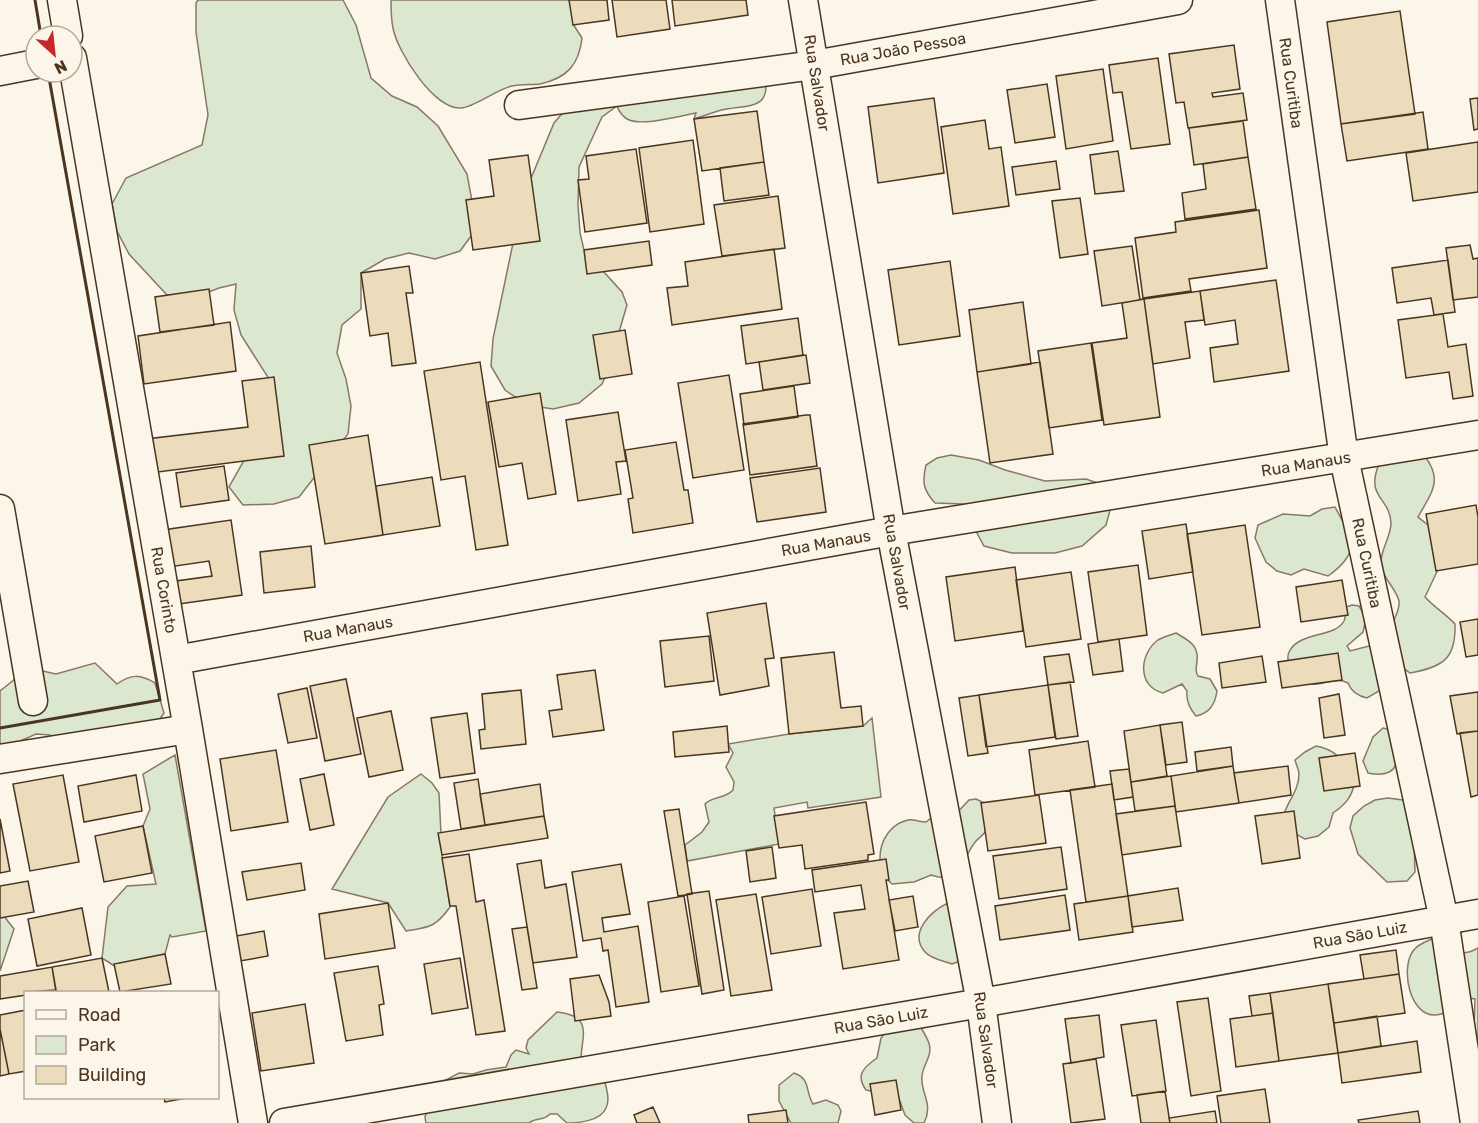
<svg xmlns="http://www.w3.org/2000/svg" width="1478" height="1123" font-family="Rubik,sans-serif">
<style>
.green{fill:#dce7d0;stroke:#887966;stroke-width:1.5}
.building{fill:#ecdcbc;stroke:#4a3520;stroke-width:1.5}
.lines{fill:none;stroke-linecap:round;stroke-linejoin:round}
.street-casing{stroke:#4a3520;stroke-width:31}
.street{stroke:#fbf6e9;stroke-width:28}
.wall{stroke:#4a3520;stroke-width:3}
.labels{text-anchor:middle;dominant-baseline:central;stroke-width:4.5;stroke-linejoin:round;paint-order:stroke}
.street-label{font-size:16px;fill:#4a3520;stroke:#fbf6e9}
</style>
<rect width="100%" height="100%" fill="#fbf6e9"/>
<!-- green -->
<path class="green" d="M198,0H343L356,25L371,78L392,96L417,107L438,126L467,174L477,228L460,251L435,259L409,253L385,259L361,273V309L342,325L337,353L346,379L351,406L348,434L299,497L274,504L243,505L229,487L273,409L271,382L241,335L234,310L236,284L219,288L193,298L167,295L129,254L117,231L112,204L126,178L202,145L208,115L196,32V3Z
M391,0H577L573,24L582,38C579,65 567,78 540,84C531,85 521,84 512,86C497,89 475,107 461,108C434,110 397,51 393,28C391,19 391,9 391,0Z
M765,74C772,112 747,104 721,110C712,113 703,116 694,119L696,113C680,116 644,126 629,120C624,118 619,112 617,106L602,117L579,167L578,205L580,233L584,250L622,292L627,305L619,332L613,359L602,384L579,403L553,409L527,405L505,390L491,366L493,339L522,200L554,123L572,102Z
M1420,450C1444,478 1434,489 1418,517L1438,533L1443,559L1425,597C1435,608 1446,614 1455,624C1456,659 1443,667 1410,673C1407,671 1402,667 1400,664C1397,659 1391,628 1393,623C1395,616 1400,610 1399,601C1396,588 1382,578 1381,564C1380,550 1391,537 1391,523C1390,497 1365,498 1379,464Z
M951,455L979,460L1005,470L1045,481L1086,479L1101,484L1107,496L1110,510L1106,525L1082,546L1055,553H1012L984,546L977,533L980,520L976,507L963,504L935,503C923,490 922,482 926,465L937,458Z
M1335,507L1354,542C1349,558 1342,566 1328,576L1304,569L1291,575L1277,571L1266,562L1255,538L1258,525L1283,514L1310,516L1322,509Z
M1352,605L1359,606L1366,619L1363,632L1347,646L1350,651L1369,646L1376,649L1384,686L1379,691L1367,698C1358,696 1351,691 1348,683C1331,674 1319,692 1300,680C1294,676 1291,672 1289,665C1288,661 1287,656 1289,652C1299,631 1335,638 1344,621C1346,617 1345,611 1346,607Z
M1176,633C1188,640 1199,645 1197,661C1197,668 1194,669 1198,676L1210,679L1217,691C1215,704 1210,713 1196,716C1189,708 1186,701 1187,691L1182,684L1163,693C1136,686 1140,653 1158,640C1163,637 1170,635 1176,633Z
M95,663L117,684C131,674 140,674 155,683L164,713L150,733L67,753L50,735L36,734L0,750V691L29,668L56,674Z
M872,718L881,797L808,808L807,802L774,808L779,844L687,861L685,845L702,832L709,822L705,804C713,796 725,799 733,790L734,782L726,767L733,753L728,744L789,734L863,726Z
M1383,728L1395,731C1399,756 1403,780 1368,773L1363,761L1373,737Z
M1316,746C1339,750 1343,763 1355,781C1352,797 1346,804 1333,813L1329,827L1318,836L1305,839C1262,817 1299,803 1299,774C1299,770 1296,764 1295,760L1305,752Z
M175,755L206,931L172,937L170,935L165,954L153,973L116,967L102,958L108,907L127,886L156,884L143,826L150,809L143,774Z
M421,774L432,783L439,793L442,855L450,907C435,928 429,927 406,931L388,903L332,889L388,797Z
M1388,798L1403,800L1413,808L1415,872L1407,881L1387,882L1358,854L1350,828L1353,816L1364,806L1375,800Z
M976,799L986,804V831C983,835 980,837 976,841C962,857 962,886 931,875L914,882L892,884C870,866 880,826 908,820C914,819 920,822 926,822L936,814L955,815L969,800Z
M948,903L960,961L952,964C944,961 931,959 925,952C908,933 931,911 948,903Z
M0,911L14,929L0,971Z
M1432,939C1454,937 1453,963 1478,948V1043L1474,1027L1475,999L1469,998C1459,1004 1448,1014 1436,1015C1410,1017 1400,969 1413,951C1418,944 1425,942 1432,939Z
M557,1012C596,1016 580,1038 581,1063L603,1075C605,1084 611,1099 606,1108C601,1121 578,1123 567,1123L557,1114H550C544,1121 536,1117 529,1123H426L425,1117L435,1086L459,1073L473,1074L486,1070L506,1067L511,1055L516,1050L529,1054L526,1048L528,1040Z
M920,1026C923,1031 927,1038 929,1043C933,1056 923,1064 922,1076C920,1093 934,1103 924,1123H914L905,1115L898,1096L866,1090C855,1075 864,1067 877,1058L881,1038L890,1027Z
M794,1073C811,1079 805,1091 813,1104L826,1100L838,1105L841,1111L838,1123H791L779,1101V1085Z"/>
<!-- building -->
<path class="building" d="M569,0H607L609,20L573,25Z
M612,0H666L670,29L617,37Z
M672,0H746L748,15L675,26Z
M1400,11L1415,114L1341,124L1327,22Z
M1234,45L1240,89L1212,93L1213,97L1243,93L1247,120L1188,128L1184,102L1176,103L1169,54Z
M1158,58L1170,144L1131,149L1122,92L1113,93L1109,65Z
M1103,69L1113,141L1066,149L1056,76Z
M1047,84L1055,137L1015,143L1007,90Z
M934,98L944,173L878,183L868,107Z
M1478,98V129L1474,130L1470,99Z
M757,111L764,162L702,171L694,119Z
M1423,112L1428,149L1347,161L1341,124Z
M985,120L989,149L1001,147L1009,206L953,214L941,127Z
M1243,121L1248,157L1194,165L1189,128Z
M693,140L704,224L650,232L639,148Z
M1478,142V192L1413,201L1406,153Z
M636,149L647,223L585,232L578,180L589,179L586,156Z
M1118,151L1124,191L1095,194L1090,155Z
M528,155L540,241L473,250L466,200L494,196L489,160Z
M1248,157L1256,209L1185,219L1182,193L1206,189L1203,164Z
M1056,161L1060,189L1016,195L1012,167Z
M764,162L769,195L724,201L720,168Z
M778,196L785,248L722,256L714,205Z
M1080,198L1088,254L1060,258L1052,201Z
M1259,210L1267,268L1189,279L1191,291L1143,298L1135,238L1176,232L1175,222Z
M649,241L652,265L587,274L584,250Z
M1470,245L1473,259L1478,258V297L1453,300L1446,248Z
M1132,246L1140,300L1102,306L1094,251Z
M774,249L782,309L672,325L667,288L688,286L685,262Z
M1448,260L1455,312L1434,315L1431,298L1397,303L1392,268Z
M950,261L960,336L899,345L888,270Z
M409,266L413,293H406L416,363L392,366L388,333L370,336L361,273Z
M1276,280L1289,371L1214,382L1210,348L1238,344L1235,320L1205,325L1200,291Z
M209,289L214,325L160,332L155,297Z
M1200,291L1204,320L1185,322L1190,358L1153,364L1144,299Z
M1144,299L1160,417L1104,425L1092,343L1127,338L1122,303Z
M1023,302L1031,364L977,372L969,310Z
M1443,314L1448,347L1466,344L1473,396L1453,399L1449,372L1406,378L1398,320Z
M798,318L803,355L746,364L741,326Z
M230,322L236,371L144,384L138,336Z
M625,330L632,374L600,379L593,335Z
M1091,343L1102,420L1049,428L1038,351Z
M806,355L810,383L763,390L759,362Z
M480,362L508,545L476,550L465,476L441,480L424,371Z
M1040,362L1053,454L990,463L977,372Z
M729,375L744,470L693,478L678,383Z
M274,377L284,456L150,473L146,439L248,427L242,381Z
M794,386L798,417L744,425L740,394Z
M540,393L556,494L528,499L522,463L499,467L488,402Z
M618,412L626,461L616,462L621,494L578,501L566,420Z
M806,415H810L817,466L750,475L743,424Z
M368,435L383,535L325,544L309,445Z
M676,442L684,490H688L693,523L633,533L628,499L633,498L625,450Z
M224,466L229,500L181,507L176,473Z
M820,468L826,512L757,522L750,478Z
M432,477L440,526L383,535L376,486Z
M1476,505L1478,517V564L1436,571L1426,514Z
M231,520L242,595L172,605L169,582L212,576L209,561L169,567L163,530Z
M1186,524L1193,572L1149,579L1142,531Z
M1245,525L1260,627L1202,635L1187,534Z
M311,546L315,587L264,593L260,552Z
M1138,565L1147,635L1098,642L1088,572Z
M1015,567L1023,631L955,641L946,577Z
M1071,572L1081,639L1026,647L1016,580Z
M1342,580L1348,615L1301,622L1296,587Z
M766,603L774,658L765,659L769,686L720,695L707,613Z
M1478,619V655L1466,657L1460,622Z
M709,636L714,681L665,687L660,641Z
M1119,639L1123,671L1093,675L1088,644Z
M834,652L841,708L861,706L863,726L789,734L781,658Z
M1338,653L1342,680L1282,688L1278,662Z
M1069,654L1074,682L1048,685L1044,657Z
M1262,656L1266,682L1222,688L1219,663Z
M595,670L604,730L553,737L549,711L562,709L557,675Z
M346,679L361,754L325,761L310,686Z
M1070,682L1078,736L1056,739L1048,685Z
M1048,685L1055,737L986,747L979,695Z
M307,688L317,738L288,743L278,694Z
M521,690L526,744L481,749L479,730L485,729L482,694Z
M1478,692V731L1457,734L1450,696Z
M1339,694L1345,735L1324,738L1319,698Z
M979,695L988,753L968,756L959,698Z
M391,711L403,770L369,777L357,718Z
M467,713L475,773L440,778L431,718Z
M1182,722L1187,762L1166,765L1160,725Z
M1160,725L1167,776L1131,782L1124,731Z
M727,726L729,752L675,757L673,732Z
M1478,731V795L1471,797L1460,733Z
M1088,741L1095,787L1035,795L1029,750Z
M1231,747L1233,766L1197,771L1195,752Z
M276,750L288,822L231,831L220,759Z
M1355,753L1360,786L1324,791L1319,758Z
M1233,766L1239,803L1176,812L1171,776Z
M1288,766L1291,795L1239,803L1234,773Z
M1129,769L1133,797L1114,800L1110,771Z
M324,774L334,825L310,830L300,779Z
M63,775L79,862L30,871L13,784Z
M136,775L142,811L84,822L78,786Z
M1171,776L1175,806L1135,811L1131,782Z
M478,779L485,825L461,829L454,783Z
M540,784L544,816L485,825L480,794Z
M1112,784L1128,896L1086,902L1070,790Z
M1039,795L1046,843L988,851L981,803Z
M866,802L874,854L868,855V860L805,869L802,845L779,848L774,816Z
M1175,806L1181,846L1122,855L1116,814Z
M679,809L692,894L678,896L664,811Z
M1294,811L1300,858L1262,864L1255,816Z
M544,816L548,838L442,855L438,833Z
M0,819L10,871L0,873Z
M143,826L152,873L104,882L95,836Z
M772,847L776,878L750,882L746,851Z
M1061,847L1067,889L999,899L993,856Z
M469,854L476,902L484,900L505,1031L476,1035L456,906H450L442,858Z
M886,859L889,880H886L899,960L843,969L834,913L865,909L861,885L815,892L812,870Z
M541,860L545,888L566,884L577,957L533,963L517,864Z
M301,863L305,890L247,900L242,872Z
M621,864L630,914L602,918L604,932L638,926L649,1002L616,1007L608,950L603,951L601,938L583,941L572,872Z
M28,881L34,912L0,918V886Z
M1178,888L1183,920L1132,927L1128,896Z
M812,889L821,946L771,954L762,897Z
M709,891L724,990L702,994L687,894Z
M756,894L772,990L731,996L716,900Z
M1065,895L1070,930L1000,940L995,906Z
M684,896L699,986L661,992L648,902Z
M913,896L918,927L895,931L889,900Z
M1128,896L1133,932L1079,940L1074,904Z
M388,903L395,948L325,959L319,914Z
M82,908L91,955L37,966L28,919Z
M527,927L537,988L522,990L512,929Z
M264,931L268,956L240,961L236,936Z
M1396,950L1399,974L1364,979L1360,955Z
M165,954L171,984L120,992L114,964Z
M102,958L109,992H56L52,967Z
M460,958L468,1008L432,1014L424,964Z
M378,966L384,1004L379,1005L383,1035L346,1041L334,973Z
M52,967L56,990L26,992V995L0,999V976Z
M1399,974L1405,1013L1334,1023L1328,984Z
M599,975L609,1002L611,1016L575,1021L570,979Z
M1328,984L1338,1053L1279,1061L1270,993Z
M1270,993L1273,1013L1252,1016L1249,996Z
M1208,998L1221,1091L1191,1096L1177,1002Z
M305,1004L314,1063L261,1071L252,1013Z
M26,1010V1071L9,1074L0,1029V1015Z
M1273,1013L1279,1061L1236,1067L1230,1019Z
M1099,1015L1104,1057L1071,1063L1065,1019Z
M1377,1016L1381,1046L1338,1053L1334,1023Z
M1156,1020L1166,1091L1132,1096L1121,1025Z
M0,1029L9,1074L0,1076Z
M1417,1041L1421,1072L1342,1083L1338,1053Z
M1096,1059L1105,1119L1071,1123L1063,1064Z
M896,1080L901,1110L875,1115L870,1084Z
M1265,1089L1270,1123H1221L1217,1096Z
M1165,1091L1170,1123H1141L1137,1095Z
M164,1098H187L165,1102Z
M653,1107L660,1123H637L634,1115Z
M786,1110L788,1123H749L748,1115Z
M1215,1111L1217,1123H1170L1169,1118Z
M1418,1111L1420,1123H1359L1358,1120Z"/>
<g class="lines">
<!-- street casing -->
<g class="street-casing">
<path id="street" d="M62,0L68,36
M803,0L891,531L981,1003L997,1123
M1280,0L1344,458L1444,920L1475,1123
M72,58L188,729L253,1123
M0,71L36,64
M519,105L814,65L1178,0
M0,509L33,701
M176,660L891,531L1478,435
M0,759L188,729
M284,1123L981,1003L1478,914"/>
</g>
<!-- street -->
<use href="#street" class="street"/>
<!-- wall -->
<path class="wall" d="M35,0L41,36
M0,728L160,700L48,72"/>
</g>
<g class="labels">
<!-- street labels -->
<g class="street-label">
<text transform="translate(903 49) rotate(-10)">Rua João Pessoa</text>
<text transform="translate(817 83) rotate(81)">Rua Salvador</text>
<text transform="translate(1291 83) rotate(82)">Rua Curitiba</text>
<text transform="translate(1306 464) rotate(-9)">Rua Manaus</text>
<text transform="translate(826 543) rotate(-10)">Rua Manaus</text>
<text transform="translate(897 562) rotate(80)">Rua Salvador</text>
<text transform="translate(1367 563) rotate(78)">Rua Curitiba</text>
<text transform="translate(164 590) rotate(80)">Rua Corinto</text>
<text transform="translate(348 629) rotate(-10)">Rua Manaus</text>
<text transform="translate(1360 935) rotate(-10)">Rua São Luiz</text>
<text transform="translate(881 1020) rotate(-10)">Rua São Luiz</text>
<text transform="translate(986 1040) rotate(82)">Rua Salvador</text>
</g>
</g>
<!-- legend -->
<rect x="24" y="991" width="195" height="108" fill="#fbf6e9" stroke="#b4a999" stroke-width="1.5"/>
<rect x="36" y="1010" width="30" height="9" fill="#fbf6e9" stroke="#b4a999" stroke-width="1.5"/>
<text x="78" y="1021" font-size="18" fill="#4a3520">Road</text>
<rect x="36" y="1036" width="30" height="18" fill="#dce7d0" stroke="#b4a999" stroke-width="1.5"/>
<text x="78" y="1051" font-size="18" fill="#4a3520">Park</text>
<rect x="36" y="1066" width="30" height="18" fill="#ecdcbc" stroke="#b4a999" stroke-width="1.5"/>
<text x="78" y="1081" font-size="18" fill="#4a3520">Building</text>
<!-- north arrow -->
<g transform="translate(54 54) rotate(153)"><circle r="28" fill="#fbf6e9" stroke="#b4a999" stroke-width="1.5"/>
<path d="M0-4.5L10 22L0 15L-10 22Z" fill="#c62828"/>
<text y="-9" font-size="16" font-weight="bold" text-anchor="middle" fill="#4a3520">N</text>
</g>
</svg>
